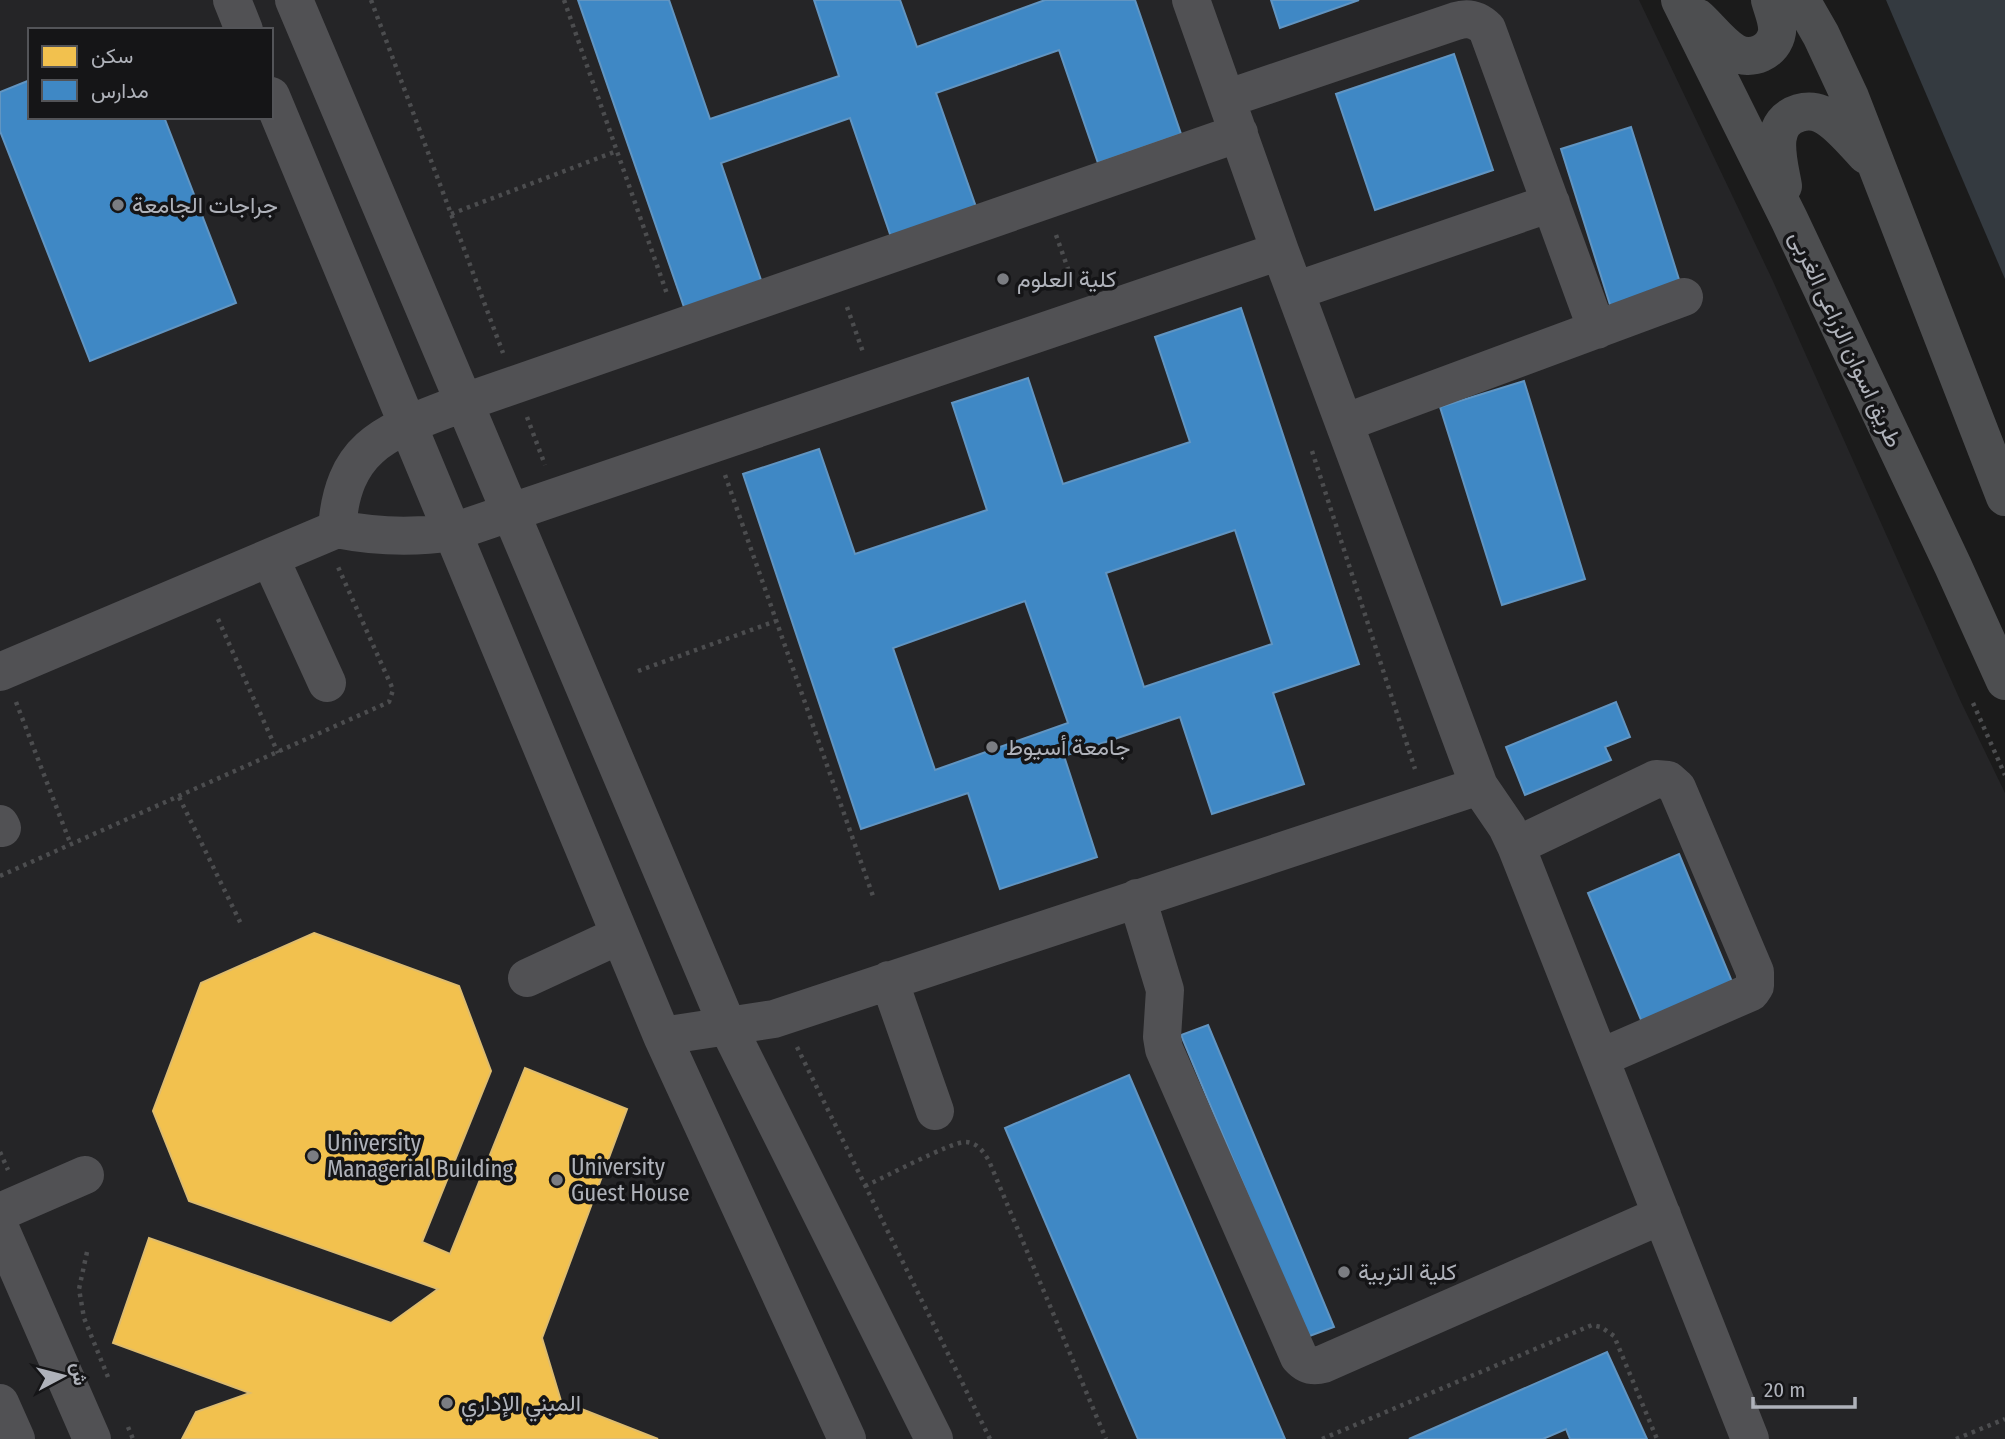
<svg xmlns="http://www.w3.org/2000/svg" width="2005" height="1439" font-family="'Fira Sans Condensed',Vazirmatn,sans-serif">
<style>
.built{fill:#252527;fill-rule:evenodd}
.water{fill:#343a40}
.homes{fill:#f2c14e;stroke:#debc6e;stroke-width:2}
.schools{fill:#3f88c5;stroke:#6195c2;stroke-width:2;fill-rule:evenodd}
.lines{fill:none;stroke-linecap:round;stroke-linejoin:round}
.path{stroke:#4c4d4f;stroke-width:4.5;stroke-dasharray:3.5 5;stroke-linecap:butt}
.minor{stroke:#515154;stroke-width:38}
.major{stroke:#4d4e50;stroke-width:38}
.poi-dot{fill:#7b7d82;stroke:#151517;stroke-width:2.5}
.labels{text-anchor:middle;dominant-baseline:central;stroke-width:7;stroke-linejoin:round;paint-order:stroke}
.poi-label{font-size:23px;fill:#afb2ba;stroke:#151517;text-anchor:start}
.street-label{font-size:23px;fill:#afb2ba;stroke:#151517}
</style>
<rect width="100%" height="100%" fill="#1b1b1b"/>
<!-- built -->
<path class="built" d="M0,0H1639L1772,279L1961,702L2005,793V1439H0ZM30,30H271V117H30Z"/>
<!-- water -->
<path class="water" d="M1886,0H2005V279Z"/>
<!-- homes -->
<path class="homes" d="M314,933L459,986L491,1071L422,1242L450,1254L525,1068L627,1109L542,1338L561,1401L658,1439H182L196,1412L250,1393L113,1343L149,1238L391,1323L438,1289L189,1201L153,1111L201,983Z"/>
<!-- schools -->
<path class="schools" d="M578,0H669L710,119L839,76L814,0H900L917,47L1045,0H1135L1181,134L1098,163L1059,50L936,93L976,207L891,237L850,118L721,163L762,283L685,310Z
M1271,0H1359L1280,28Z
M1454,54L1493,170L1375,210L1336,94Z
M30,80V117H164L236,303L90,361L0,131V92Z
M1631,127L1682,289L1612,311L1561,149Z
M1241,308L1359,664L1273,693L1304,784L1212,814L1180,717L1064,756L1097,857L1000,889L968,793L861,829L743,474L819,449L855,554L987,510L952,403L1028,378L1063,484L1190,442L1155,337ZM1235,530L1272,644L1144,687L1106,573ZM1025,601L1068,723L935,770L893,648Z
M1524,381L1585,579L1502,605L1440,407Z
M1616,702L1630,737L1605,747L1611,760L1525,795L1506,747Z
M1679,854L1735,989L1644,1027L1588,893Z
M1208,1025L1334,1327L1307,1337L1181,1035Z
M1129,1075L1285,1439H1138L1005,1128Z
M1607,1352L1647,1439H1570L1566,1429L1543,1439H1409Z"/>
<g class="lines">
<!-- path -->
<path class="path" d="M371,0L503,353
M564,0L667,294
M451,214L617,151
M1056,235L1073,283
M847,307L864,355
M527,417L545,465
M1312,451L1415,769
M725,475L874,899
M218,619L278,753
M638,671L776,621
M16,702L71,845
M1973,703L2005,775
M179,797L242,926
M0,876L389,702L393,690L391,685L338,567
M797,1047L990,1439
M0,1152L8,1170
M865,1186C883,1178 951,1142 965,1142C977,1142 984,1152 989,1161L1106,1439
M87,1252L79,1289L84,1318L108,1377
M128,1427L133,1439
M1322,1439L1592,1325L1601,1327L1614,1336L1657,1439
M1956,1439L2005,1419"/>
<!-- minor -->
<path class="minor" d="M232,0L244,30
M294,0L728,1027L934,1439
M1191,0L1280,251L1479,786L1507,827L1516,846L1750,1439
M271,96L662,1036L847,1439
M1226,99L1456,21C1469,17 1478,20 1487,29L1597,330
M1295,291L1551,203
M1344,423L1684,297
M337,529C343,440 392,431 465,402L1239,133
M270,558L327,683
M0,672L337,529C377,537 413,538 453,532L1280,251
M0,824L2,828
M1516,846L1656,779L1668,780L1677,788L1755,972V986L1751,992L1600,1058
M1137,898L1165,990L1162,1037L1164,1049L1299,1357C1306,1365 1313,1367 1323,1364L1662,1215
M527,978L620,935
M889,980L935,1111
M662,1036L774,1019L1479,786
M0,1212L85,1175
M0,1228L92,1439
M0,1403L16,1439"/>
<!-- major -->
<path class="major" d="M1680,0L1789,219L1953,566L2005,681
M1801,0L1821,35L1850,97L2005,497
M1698,18C1709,28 1721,44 1734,52C1751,62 1774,52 1777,32C1778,21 1773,11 1770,0
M1783,186C1779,162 1766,123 1799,113C1806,111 1814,111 1821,114C1836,120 1855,143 1866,155"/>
</g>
<!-- markers -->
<g class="poi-dot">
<circle cx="118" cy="205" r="7"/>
<circle cx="1003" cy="279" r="7"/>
<circle cx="992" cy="747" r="7"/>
<circle cx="313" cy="1156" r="7"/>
<circle cx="557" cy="1180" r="7"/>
<circle cx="1344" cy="1272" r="7"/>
<circle cx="447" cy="1403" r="7"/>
</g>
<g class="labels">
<!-- poi labels -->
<g class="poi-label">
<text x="132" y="205">جراجات الجامعة</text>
<text x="1017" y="279">كلية العلوم</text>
<text x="1006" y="747">جامعة أسيوط</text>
<text x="327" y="1143">University<tspan x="327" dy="26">Managerial Building</tspan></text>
<text x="571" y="1167">University<tspan x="571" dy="26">Guest House</tspan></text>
<text x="1358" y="1272">كلية التربية</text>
<text x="461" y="1403">المبني الإداري</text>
</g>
<!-- street labels -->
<g class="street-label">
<text transform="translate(1846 339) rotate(65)">طريق اسوان الزراعى الغربى</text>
</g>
</g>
<!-- legend -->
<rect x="28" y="28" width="245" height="91" fill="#151517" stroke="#535458" stroke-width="2"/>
<rect x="42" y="46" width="35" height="21" fill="#f2c14e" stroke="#535458" stroke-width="2"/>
<text x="91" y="63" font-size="21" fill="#afb2ba">سكن</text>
<rect x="42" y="80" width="35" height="21" fill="#3f88c5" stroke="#535458" stroke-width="2"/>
<text x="91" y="98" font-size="21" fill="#afb2ba">مدارس</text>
<!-- north arrow -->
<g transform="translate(63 1376) rotate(83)" stroke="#151517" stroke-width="5" paint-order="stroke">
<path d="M0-5L12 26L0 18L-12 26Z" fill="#afb2ba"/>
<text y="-10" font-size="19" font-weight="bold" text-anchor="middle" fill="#afb2ba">ش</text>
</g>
<!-- scale -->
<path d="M1753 1397v10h102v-10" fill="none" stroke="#afb2ba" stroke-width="3.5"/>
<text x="1764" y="1397" font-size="21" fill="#afb2ba" stroke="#151517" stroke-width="5" paint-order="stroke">20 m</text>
</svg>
